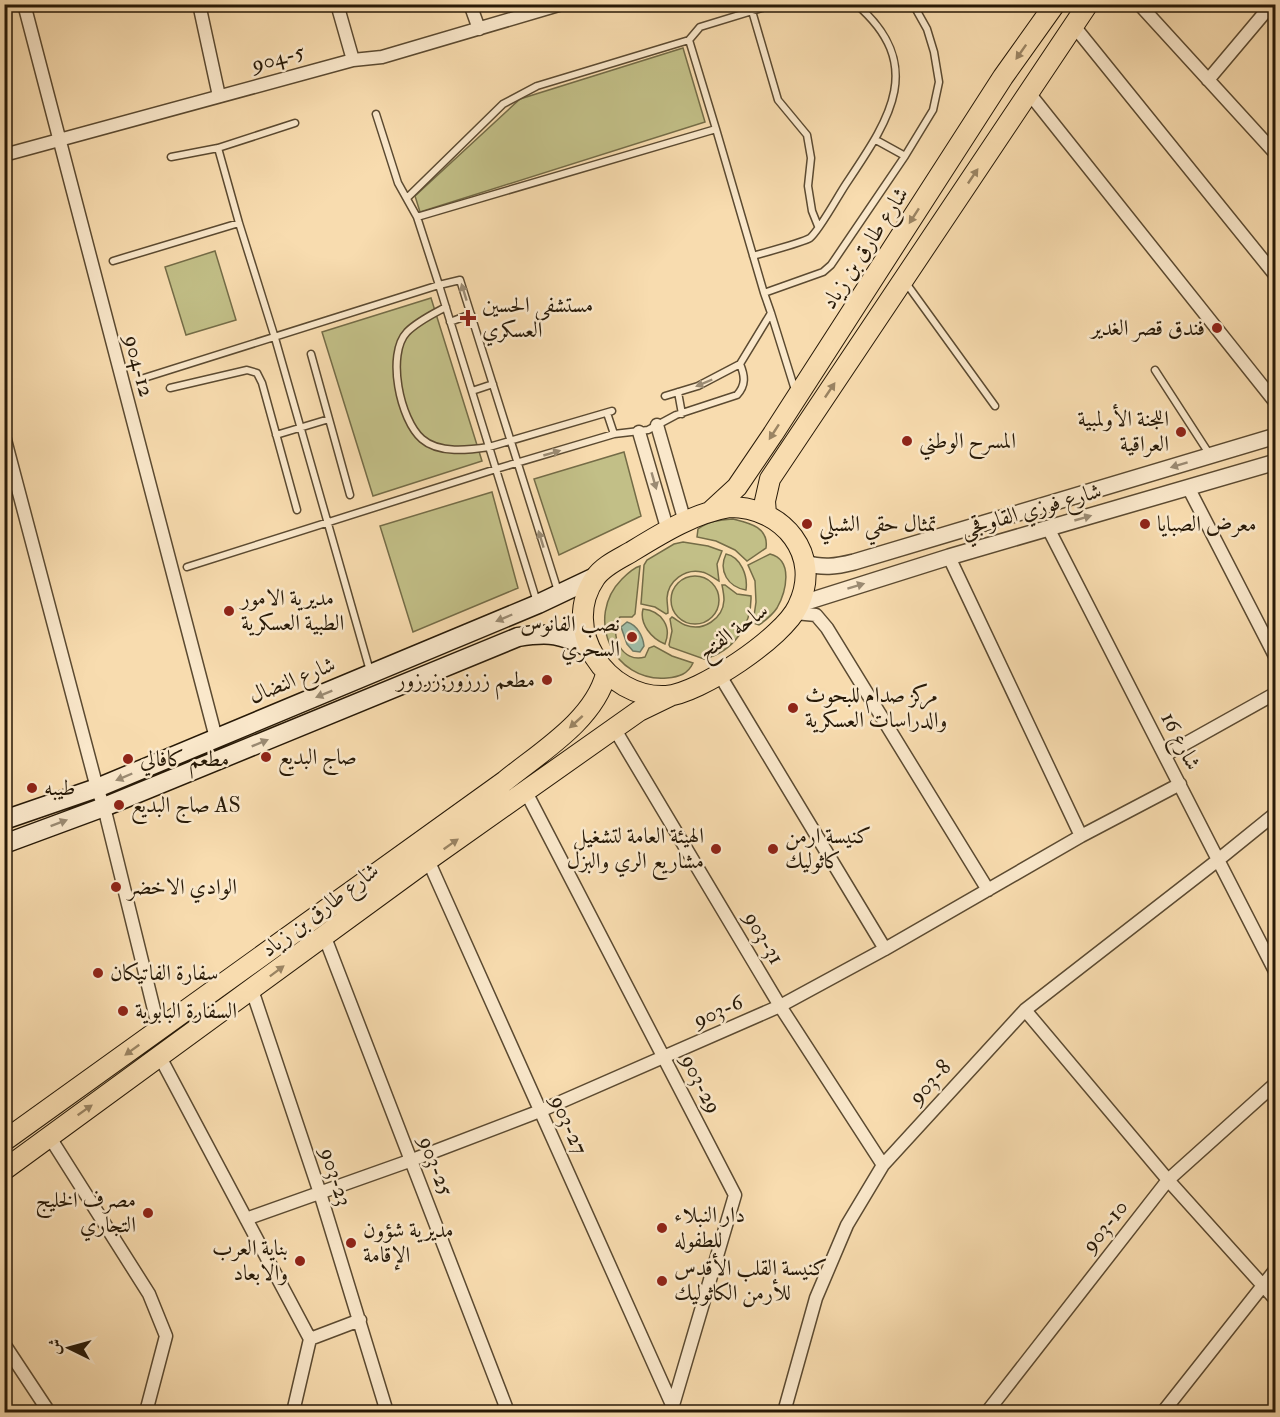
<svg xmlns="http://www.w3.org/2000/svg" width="1280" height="1417" font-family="'IM FELL Double Pica',Amiri,serif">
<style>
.green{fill:#c2bf87;stroke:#746c47;stroke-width:1.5}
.water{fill:#9fbca6;stroke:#6f7b66;stroke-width:1.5}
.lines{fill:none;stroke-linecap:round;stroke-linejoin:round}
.service-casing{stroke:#5b4a31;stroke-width:9}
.minor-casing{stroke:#5b4a31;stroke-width:15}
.tertiary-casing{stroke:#5b4a31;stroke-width:18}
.secondary-casing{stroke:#271907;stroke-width:21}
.primary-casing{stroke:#271907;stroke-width:22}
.service{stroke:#fae8cb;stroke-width:6}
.minor{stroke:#fae8cb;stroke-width:12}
.tertiary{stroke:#fae8cb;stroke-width:15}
.secondary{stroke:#fae8cb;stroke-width:18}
.primary{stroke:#f8dcaf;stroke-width:20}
.oneway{fill:#9a8463}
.oneway2{fill:#9b8b73}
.poi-dot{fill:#8f2418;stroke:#fae8cb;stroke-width:2}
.labels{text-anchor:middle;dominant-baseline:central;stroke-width:5;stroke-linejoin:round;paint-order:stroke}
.street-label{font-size:22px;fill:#271907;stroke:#fae8cb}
.poi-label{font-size:22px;fill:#271907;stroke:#fae8cb;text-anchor:start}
</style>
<rect width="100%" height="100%" fill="#f8dcaf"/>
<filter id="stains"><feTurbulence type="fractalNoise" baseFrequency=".00333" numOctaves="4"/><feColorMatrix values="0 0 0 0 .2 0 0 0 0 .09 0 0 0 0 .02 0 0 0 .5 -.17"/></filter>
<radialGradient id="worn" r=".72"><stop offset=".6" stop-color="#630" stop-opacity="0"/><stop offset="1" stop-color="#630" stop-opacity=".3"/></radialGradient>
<!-- green -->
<path class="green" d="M683,48L705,122L420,212L415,196L520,99Z
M215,251L236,320L186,335L165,267Z
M431,298L482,461L373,496L322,332Z
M624,452L641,516L559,555L534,479Z
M492,492L518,588L413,632L380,526Z
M733,519C749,523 769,527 766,548L747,561L735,550L716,541L697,537L698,529C709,521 720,520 733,519Z
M683,542L708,546L722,551L717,564L719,581C713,578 708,573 702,572C685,568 668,581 667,598C667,603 668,608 668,613L666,614L655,607L641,604L644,565L647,560L674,544Z
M726,554C741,557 748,576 746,590C728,587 718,571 726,554Z
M770,554C794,560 786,592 777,608C773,614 766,620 759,625L753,623L756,602L755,581L748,565Z
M640,566L635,614L632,617H620C608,634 622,664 645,657L649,648L654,646L672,656L693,663C688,674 679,677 667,678C613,683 584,617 622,579C627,574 633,568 640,566Z
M671 600a24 24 0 1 1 48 0a24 24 0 1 1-48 0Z
M722,585H725L737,594L751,596C752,625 733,652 704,659L670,647L669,645L672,631L670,619L672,617C676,619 680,623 685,625C703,632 723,619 724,600C724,595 723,590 722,585Z
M643,609C662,611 672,627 665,644C652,639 639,624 643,609Z"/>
<!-- water -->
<path class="water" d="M627,622C637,625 643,636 644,646L640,652L633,651L627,644L621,627Z"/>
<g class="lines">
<!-- service casing -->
<g class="service-casing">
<path id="service" d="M752,11L778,100L807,135L811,158L808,186L812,211L818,226
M376,114L398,183L417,217
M716,129L764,293
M876,140L905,156
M218,148L239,223
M171,157L218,148L295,123
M407,198L503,104L537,86L689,40
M753,256C763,253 804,242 810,238C819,231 838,196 846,184C888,121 928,66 856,4
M113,261L239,223L275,338L370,671
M906,283L995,406
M446,307C433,314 418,321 407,332C386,354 400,420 422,439C439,454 469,450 489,447L612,411
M771,313L795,390
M450,322L471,314
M1155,370L1210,455
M144,378L439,285L417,217L716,129L689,40L700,27L775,4
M170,388L247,370L257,373L262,383L297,510
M472,391L493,384
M678,392L682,414
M665,396L698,386L740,364L771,313L764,293L823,272L831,265L905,156L933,110L939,82L934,52L927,29L913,4
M607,413L614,434
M329,419L350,495
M276,435L329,419L311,354
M187,567L496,469L614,434L648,430L676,415L737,395C746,385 745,376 740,364
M537,602L439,285L460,280L558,591"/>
</g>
<!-- minor casing -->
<g class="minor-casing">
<path id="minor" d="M24,4L216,738
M199,4L219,96
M337,4L353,60
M470,4L479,29
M1139,4L1276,154
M1074,26L1276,276
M1208,80L1272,4
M1029,93L1276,403
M4,155L353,60L382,57L562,4
M657,425L685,522
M639,432L668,531
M4,436L97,788L104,807L159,1030
M1188,487L1276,658
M1048,528L1276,973
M949,557L1081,836
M795,613L816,615L827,628L988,890
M719,674L885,949
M614,728L780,1006L883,1165
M1165,755L1276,693
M526,792L735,1195L671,1412
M428,860L673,1407
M324,935L508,1412
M252,990L320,1193L387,1412
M1025,1010L1168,1180L1276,1300
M160,1057L310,1339L293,1412
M49,1136L149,1294L166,1336L146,1412
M246,1219L412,1160L540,1111L780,1006L885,949L1081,836L1180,784
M310,1339L360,1320
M4,1344L49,1412
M784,1412L816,1298L847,1225L883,1165L1025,1010L1218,860L1276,813
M987,1412L1168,1180L1276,1083
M1163,1412L1276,1269"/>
</g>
<!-- tertiary casing -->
<g class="tertiary-casing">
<path id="tertiary" d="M804,563C823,568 835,567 854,562L1276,436
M800,604L949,557L1276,462"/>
</g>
<!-- secondary casing -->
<g class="secondary-casing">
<path id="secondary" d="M4,820L97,788L538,604L595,577
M4,844L104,807L518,637C550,632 560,634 590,648"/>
</g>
<!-- primary casing -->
<g class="primary-casing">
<path id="primary" d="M730,507C783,507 823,555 798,606C784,637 699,694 666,696C606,699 560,629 595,578C603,566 619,559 631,552C662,533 694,513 730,507Z
M712,510L737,487L773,434L1003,77L1055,4
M766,514L765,501L770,479L1088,4
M4,1141L505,781C542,751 594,720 606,674
M4,1170L428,860L639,711L670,696"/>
</g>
<!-- service -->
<use href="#service" class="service"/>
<!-- minor -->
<use href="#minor" class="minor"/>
<!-- tertiary -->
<use href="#tertiary" class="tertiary"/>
<!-- secondary -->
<use href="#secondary" class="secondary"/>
<!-- primary -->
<use href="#primary" class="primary"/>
</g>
<!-- one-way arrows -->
<defs><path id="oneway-solid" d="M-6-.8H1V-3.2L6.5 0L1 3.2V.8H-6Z" transform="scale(1.5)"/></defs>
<g class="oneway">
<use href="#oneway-solid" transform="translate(1021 52) rotate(125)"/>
<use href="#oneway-solid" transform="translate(973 176) rotate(-56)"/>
<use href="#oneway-solid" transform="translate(914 216) rotate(123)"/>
<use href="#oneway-solid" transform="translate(830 390) rotate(-56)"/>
<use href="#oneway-solid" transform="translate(774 432) rotate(123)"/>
<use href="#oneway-solid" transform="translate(576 722) rotate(138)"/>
<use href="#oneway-solid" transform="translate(451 844) rotate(-35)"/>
<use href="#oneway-solid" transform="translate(277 971) rotate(-37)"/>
<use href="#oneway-solid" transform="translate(132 1050) rotate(144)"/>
<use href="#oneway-solid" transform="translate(85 1110) rotate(-35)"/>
</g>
<g class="oneway2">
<use href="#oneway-solid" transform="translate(464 292) rotate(-107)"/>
<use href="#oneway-solid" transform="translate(704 383) rotate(157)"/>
<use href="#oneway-solid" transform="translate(552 453) rotate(-16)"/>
<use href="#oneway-solid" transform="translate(1179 465) rotate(163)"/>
<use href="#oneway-solid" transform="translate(654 481) rotate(74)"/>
<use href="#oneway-solid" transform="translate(1083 518) rotate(-16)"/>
<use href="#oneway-solid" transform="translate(541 539) rotate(-107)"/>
<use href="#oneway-solid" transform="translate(856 586) rotate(-17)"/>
<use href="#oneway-solid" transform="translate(504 618) rotate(157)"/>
<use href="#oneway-solid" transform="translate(324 694) rotate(158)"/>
<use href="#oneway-solid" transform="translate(260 743) rotate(-22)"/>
<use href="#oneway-solid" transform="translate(124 777) rotate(157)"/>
<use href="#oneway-solid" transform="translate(59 823) rotate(-21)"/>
</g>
<!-- markers -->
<g class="poi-dot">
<path d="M465 309h6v6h6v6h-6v6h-6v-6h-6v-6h6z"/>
<circle cx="1217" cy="328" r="6"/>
<circle cx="1181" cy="432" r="6"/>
<circle cx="907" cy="441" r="6"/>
<circle cx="807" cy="524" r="6"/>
<circle cx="1145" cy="524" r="6"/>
<circle cx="229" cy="611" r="6"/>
<circle cx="632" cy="637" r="6"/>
<circle cx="547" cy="680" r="6"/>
<circle cx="793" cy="708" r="6"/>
<circle cx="266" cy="757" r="6"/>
<circle cx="128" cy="759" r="6"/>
<circle cx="32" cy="788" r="6"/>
<circle cx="119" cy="805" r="6"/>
<circle cx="716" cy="849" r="6"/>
<circle cx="773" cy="849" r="6"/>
<circle cx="116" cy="887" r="6"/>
<circle cx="98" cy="973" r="6"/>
<circle cx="123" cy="1011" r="6"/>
<circle cx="148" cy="1213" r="6"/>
<circle cx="662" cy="1228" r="6"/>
<circle cx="351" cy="1243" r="6"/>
<circle cx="300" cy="1261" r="6"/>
<circle cx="662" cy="1281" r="6"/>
</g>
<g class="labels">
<!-- street labels -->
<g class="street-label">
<text transform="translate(278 58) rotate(-15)">904-5</text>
<text transform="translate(865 248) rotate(-57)">شارع طارق بن زياد</text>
<text transform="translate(139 366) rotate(75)">904-12</text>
<text transform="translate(1031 510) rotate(-16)">شارع فوزي القاوقجي</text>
<text transform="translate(733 631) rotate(-36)">ساحة الفتح</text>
<text transform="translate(292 680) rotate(-22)">شارع النضال</text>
<text transform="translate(1181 741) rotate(63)">شارع 16</text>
<text transform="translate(320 910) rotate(-37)">شارع طارق بن زياد</text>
<text transform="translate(764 938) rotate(59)">903-31</text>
<text transform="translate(718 1011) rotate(-24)">903-6</text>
<text transform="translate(930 1082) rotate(-48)">903-8</text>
<text transform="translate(701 1084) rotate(63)">903-29</text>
<text transform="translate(569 1125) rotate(66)">903-27</text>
<text transform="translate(436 1166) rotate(69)">903-25</text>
<text transform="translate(336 1177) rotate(72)">903-23</text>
<text transform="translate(1105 1226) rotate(-52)">903-10</text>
</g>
<!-- poi labels -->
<g class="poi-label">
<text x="482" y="305">مستشفى الحسين<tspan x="482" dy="25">العسكري</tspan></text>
<text x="1205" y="328" text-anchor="end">فندق قصر الغدير</text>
<text x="1169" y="419" text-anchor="end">اللجنة الأولمبية<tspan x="1169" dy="25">العراقية</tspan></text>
<text x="919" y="441">المسرح الوطني</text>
<text x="819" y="524">تمثال حقي الشبلي</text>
<text x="1157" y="524">معرض الصبايا</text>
<text x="241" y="598">مديرية الامور<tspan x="241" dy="25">الطبية العسكرية</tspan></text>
<text x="620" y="624" text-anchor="end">نصب الفانوس<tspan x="620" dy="25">السحري</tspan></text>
<text x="535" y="680" text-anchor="end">مطعم زرزور;زرزور</text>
<text x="805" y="695">مركز صدام للبحوث<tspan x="805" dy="25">والدراسات العسكرية</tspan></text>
<text x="278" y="757">صاج البديع</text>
<text x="140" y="759">مطعم كافالي</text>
<text x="44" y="788">طيبه</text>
<text x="131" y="805">صاج البديع AS</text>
<text x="704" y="836" text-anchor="end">الهيئة العامة لتشغيل<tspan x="704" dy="25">مشاريع الري والبزل</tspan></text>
<text x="785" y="836">كنيسة ارمن<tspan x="785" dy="25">كاثوليك</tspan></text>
<text x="128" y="887">الوادي الاخضر</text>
<text x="110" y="973">سفارة الفاتيكان</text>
<text x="135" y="1011">السفارة البابوية</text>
<text x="136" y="1200" text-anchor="end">مصرف الخليج<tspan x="136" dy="25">التجاري</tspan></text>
<text x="674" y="1215">دار النبلاء<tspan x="674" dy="25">للطفوله</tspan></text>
<text x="363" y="1230">مديرية شؤون<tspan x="363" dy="25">الإقامة</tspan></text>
<text x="288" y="1248" text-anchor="end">بناية العرب<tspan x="288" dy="25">والابعاد</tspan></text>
<text x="674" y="1268">كنيسة القلب الأقدس<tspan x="674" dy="25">للأرمن الكاثوليك</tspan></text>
</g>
</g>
<!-- margin -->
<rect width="1280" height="1417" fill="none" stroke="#f8dcaf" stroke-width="24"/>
<rect x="6" y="6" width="1268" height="1405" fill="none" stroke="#271907" stroke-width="3"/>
<rect x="12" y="12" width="1256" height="1393" fill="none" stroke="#271907" stroke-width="1.5"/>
<!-- north arrow -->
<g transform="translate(69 1348) rotate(275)" stroke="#fae8cb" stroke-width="4.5" paint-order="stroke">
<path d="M0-4.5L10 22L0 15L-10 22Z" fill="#271907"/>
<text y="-9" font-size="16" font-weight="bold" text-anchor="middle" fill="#271907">ش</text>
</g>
<rect width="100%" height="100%" filter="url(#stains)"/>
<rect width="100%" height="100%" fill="url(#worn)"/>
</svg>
